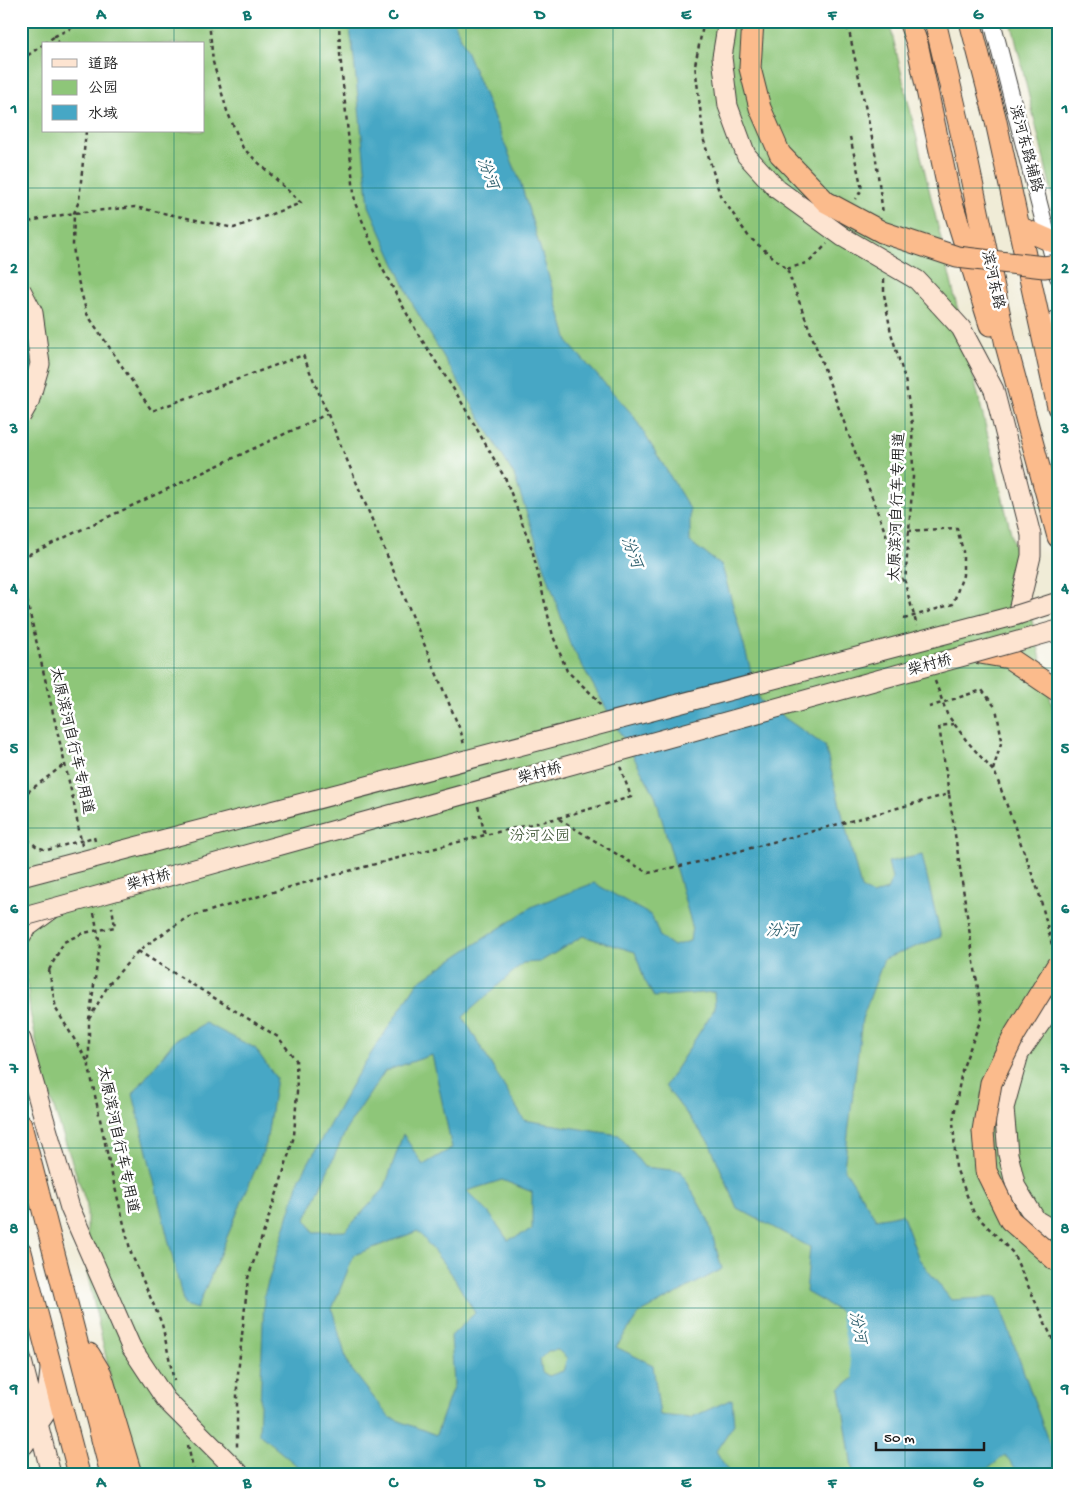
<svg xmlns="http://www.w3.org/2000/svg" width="1079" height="1495" font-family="'Gochi Hand','LXGW WenKai TC',sans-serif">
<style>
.green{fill:#8ec679;stroke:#55714a;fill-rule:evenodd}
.water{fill:#46a7c5;stroke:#316270;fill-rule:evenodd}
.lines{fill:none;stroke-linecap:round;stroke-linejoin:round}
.river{stroke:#46a7c5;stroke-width:26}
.tertiary-casing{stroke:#3c3b38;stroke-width:18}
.secondary-casing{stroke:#3c3b38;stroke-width:21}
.trunk-casing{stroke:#3c3b38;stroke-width:23}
.path{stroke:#3c3b38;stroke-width:2.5;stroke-dasharray:4 4;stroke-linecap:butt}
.tertiary{stroke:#fff;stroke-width:16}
.secondary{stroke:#fde4d1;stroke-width:19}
.trunk{stroke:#fbbb8c;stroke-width:21}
.secondary-bridge-casing{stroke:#3c3b38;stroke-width:21;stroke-linecap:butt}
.trunk-bridge-casing{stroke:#3c3b38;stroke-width:23;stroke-linecap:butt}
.path-bridge{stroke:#3c3b38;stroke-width:2.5;stroke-dasharray:4 4;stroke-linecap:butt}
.secondary-bridge{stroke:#fde4d1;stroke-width:19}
.trunk-bridge{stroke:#fbbb8c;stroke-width:21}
.grid{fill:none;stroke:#0f766e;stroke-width:1;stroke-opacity:0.55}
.labels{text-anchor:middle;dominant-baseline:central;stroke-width:5;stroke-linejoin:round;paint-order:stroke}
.street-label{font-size:15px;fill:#1c1c1c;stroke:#fff}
.park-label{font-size:15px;fill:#4a6041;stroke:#fff}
.water-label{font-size:16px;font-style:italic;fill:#316270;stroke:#fff}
.neatline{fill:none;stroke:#0f766e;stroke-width:2}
.grid-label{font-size:16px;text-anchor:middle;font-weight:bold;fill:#0f766e}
</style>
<rect width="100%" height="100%" fill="#fff"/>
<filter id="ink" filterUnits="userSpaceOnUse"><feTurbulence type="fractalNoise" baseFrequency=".02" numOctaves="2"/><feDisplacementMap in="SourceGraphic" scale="10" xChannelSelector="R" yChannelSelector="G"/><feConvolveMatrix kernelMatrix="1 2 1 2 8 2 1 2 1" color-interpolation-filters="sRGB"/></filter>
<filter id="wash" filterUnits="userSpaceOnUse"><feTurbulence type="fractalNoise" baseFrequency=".0096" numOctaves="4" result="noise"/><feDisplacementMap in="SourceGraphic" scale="20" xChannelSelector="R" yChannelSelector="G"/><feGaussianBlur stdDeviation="1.12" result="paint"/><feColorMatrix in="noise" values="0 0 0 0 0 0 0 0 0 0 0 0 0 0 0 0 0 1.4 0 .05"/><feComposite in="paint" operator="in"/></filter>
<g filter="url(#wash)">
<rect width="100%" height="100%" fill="#f0ecd7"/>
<!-- green -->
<path class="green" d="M21,21H889L1052,705L1058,720V1474H143L113,1389L87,1272V1206L45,1082L30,1012L26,973L21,954ZM44,44H204V131H44Z
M1011,21H1058V215L1055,206Z"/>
<!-- water -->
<path class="water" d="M349,21H454L520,181L569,344L633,415L690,509V542L722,566L759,700L825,746L861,888L872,895L887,890L892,879L888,862L922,855L941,937L884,959L862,1019L844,1168L876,1219L902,1214L919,1259L951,1300L997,1297L1052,1451L1055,1474H1020L1005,1455L982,1474H853L840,1389L868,1367L865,1326L806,1292L810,1247L737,1208L710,1144L665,1086L715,1008L714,992L654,997L644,979L635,952L583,936L540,962L523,963L463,1017L524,1120L619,1135L644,1167L681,1171L708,1220L722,1269L639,1314L616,1347L653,1365L660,1415L690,1418L732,1399L734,1424L716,1451L730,1474H307L259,1434L264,1295L300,1178L357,1075L418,982L533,906L594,883L652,916L660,937L673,946L690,941L692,926L655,795L570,644L514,475L414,307L369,206L354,59ZM432,1055L452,1148L423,1165L403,1134L384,1189L345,1231L313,1232L306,1219L347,1128L385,1071ZM502,1180L532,1192V1230L508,1240L489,1213L467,1191ZM418,1231L451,1273L475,1313L451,1336L454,1384L436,1435L389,1417L348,1365L332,1309L354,1255ZM558,1350L567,1358L563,1371L549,1376L542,1372L540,1359L548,1351Z
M205,1023L255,1048L276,1078L266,1144L197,1309L184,1305L133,1094L175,1040Z"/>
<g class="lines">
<!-- river -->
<path class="river" d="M848,1286L887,1474"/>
</g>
</g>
<g filter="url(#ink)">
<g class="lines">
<!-- tertiary casing -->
<g class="tertiary-casing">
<path id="tertiary" d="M992,21L1058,277"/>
</g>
<!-- secondary casing -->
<g class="secondary-casing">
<path id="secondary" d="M939,304L961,328L994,390L1031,535V556L1017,615
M1044,341L1058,320
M21,936L26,928L52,909
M1058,1004L1047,1014L1019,1054L1004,1108L1008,1154L1016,1187L1036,1220L1058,1233
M21,1039L70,1208L131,1347
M21,1357L51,1474
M21,1447L24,1445L45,1414L50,1370"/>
</g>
<!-- trunk casing -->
<g class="trunk-casing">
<path id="trunk" d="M909,21L917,43L949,193L990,325
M935,21L965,149L1006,345L1058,537
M970,21L995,117L1058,407
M1019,227L1058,244
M980,653L1009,658L1058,691
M21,1125L111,1474
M21,1252L79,1474
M89,1354L101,1374L131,1474"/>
</g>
<!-- path -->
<path class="path" d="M339,21L340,54L355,203L381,266L418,334L458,396L506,480L532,549L553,636L567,671L598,700L601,709
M704,21L695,65L704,141L720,195L749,237L787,269L904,583
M841,21L849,31L875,152L883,214
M44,44L55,36
M59,44L55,36L86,21
M21,60L44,44
M86,131L79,201L74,213L73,245L76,273L87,314L152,411L303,355L461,732L464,745
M850,137L862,189L856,199
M21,225L35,220L74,213L135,207L234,228L301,203L243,148L227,111L213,62L209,21
M21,257L26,261L25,276
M787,269L809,262L827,244
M884,279V294L891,333L905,379L912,424L913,477L905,584L917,626
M908,531L957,528L963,551
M21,558L327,414
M21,569L23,584L73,799L82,846
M935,681L947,714L966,740L995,773L1039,893L1053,949
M993,770L1002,740L996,708
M949,794L939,726L953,724
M21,797L65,764
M478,806L485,835
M559,819L648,873L703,861L949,794L982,1016L962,1070L953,1121L956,1168L974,1213L1013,1253L1058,1351
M94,913L100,945L89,1019V1067L111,1171L131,1253L162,1324L174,1381
M138,951L278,1037L296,1060L297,1092L294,1136L280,1184L248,1278L237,1383V1447
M49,970L56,1009L88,1062
M89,1019L109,984L138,951L186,918L300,884L485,835L558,818L631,797L620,766
M188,1445L194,1474"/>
<!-- tertiary -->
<use href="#tertiary" class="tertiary"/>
<!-- secondary -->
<use href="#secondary" class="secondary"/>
<!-- trunk -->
<use href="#trunk" class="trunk"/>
<!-- secondary-bridge casing -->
<g class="secondary-bridge-casing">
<path id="secondary-bridge" d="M728,21L722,57L728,106L746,155L777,189L843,237L917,280L939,304
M21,290L33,313L40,364L29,402L21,416
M21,877L1017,615L1058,602
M21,917L1058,630
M131,1347L166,1400L240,1474"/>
</g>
<!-- trunk-bridge casing -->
<g class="trunk-bridge-casing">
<path id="trunk-bridge" d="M753,21L750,68L760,108L780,154L826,202L882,232L957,257L1044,267L1058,265
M1058,964L1015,1034L991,1083L983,1131L986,1171L1010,1220L1058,1262"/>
</g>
<!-- path-bridge -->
<path class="path-bridge" d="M904,619L953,604L963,575V551
M929,707L982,690L996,708
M21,834L37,847L47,850L94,837L95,841
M49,970L64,942L83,933L115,927L112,907"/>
<!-- secondary-bridge -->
<use href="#secondary-bridge" class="secondary-bridge"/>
<!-- trunk-bridge -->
<use href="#trunk-bridge" class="trunk-bridge"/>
</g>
</g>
<!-- grid -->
<path class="grid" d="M174,21V44M320,21V1474M466,21V1474M613,21V1474M759,21V1474M905,21V1474M174,131V1474M21,188H1058M21,348H1058M21,508H1058M21,668H1058M21,828H1058M21,988H1058M21,1148H1058M21,1308H1058"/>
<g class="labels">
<!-- street labels -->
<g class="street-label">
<text transform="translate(1025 149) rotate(75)">滨河东路辅路</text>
<text transform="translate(992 280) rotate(78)">滨河东路</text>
<text transform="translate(898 507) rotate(-88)">太原滨河自行车专用道</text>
<text transform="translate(930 666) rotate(-15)">柴村桥</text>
<text transform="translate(71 741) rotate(77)">太原滨河自行车专用道</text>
<text transform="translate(540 774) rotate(-15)">柴村桥</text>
<text transform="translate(149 881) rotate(-15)">柴村桥</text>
<text transform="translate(117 1140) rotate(78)">太原滨河自行车专用道</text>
</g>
<!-- park labels -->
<g class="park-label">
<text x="540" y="837">汾河公园</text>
</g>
<!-- water labels -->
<g class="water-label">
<text transform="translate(486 174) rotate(69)">汾河</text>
<text transform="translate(630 553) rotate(69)">汾河</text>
<text x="782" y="932">汾河</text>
<text transform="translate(856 1328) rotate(78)">汾河</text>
</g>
</g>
<!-- margin -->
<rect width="1079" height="1495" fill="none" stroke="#fff" stroke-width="55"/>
<!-- legend -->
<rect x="42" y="42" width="162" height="90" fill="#ffffff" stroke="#a4a4a4"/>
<rect x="52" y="59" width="25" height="8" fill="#fde4d1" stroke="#a4a4a4"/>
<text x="88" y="68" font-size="15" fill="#1c1c1c">道路</text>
<rect x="52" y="80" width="25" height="15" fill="#8ec679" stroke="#a4a4a4"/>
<text x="88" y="92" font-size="15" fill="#1c1c1c">公园</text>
<rect x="52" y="105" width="25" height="15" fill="#46a7c5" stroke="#a4a4a4"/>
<text x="88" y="118" font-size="15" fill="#1c1c1c">水域</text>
<!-- scale -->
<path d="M876 1442v8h108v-8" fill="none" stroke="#1c1c1c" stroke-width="2.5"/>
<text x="884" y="1442" font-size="15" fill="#1c1c1c" stroke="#ffffff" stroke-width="4" paint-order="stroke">50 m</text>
<rect x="28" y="28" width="1024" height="1440" class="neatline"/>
<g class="grid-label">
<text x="101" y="19">A</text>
<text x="247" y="19">B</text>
<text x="393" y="19">C</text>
<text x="540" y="19">D</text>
<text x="686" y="19">E</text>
<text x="832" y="19">F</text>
<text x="978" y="19">G</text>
<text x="14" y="113">1</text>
<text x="1065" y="113">1</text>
<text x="14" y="273">2</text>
<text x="1065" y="273">2</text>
<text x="14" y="433">3</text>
<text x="1065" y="433">3</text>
<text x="14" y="593">4</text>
<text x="1065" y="593">4</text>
<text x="14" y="753">5</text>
<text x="1065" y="753">5</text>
<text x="14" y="913">6</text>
<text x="1065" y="913">6</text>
<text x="14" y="1073">7</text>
<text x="1065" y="1073">7</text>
<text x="14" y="1233">8</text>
<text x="1065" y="1233">8</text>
<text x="14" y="1393">9</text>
<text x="1065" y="1393">9</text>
<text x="101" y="1487">A</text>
<text x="247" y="1487">B</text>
<text x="393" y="1487">C</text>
<text x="540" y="1487">D</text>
<text x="686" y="1487">E</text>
<text x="832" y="1487">F</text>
<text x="978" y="1487">G</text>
</g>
</svg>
